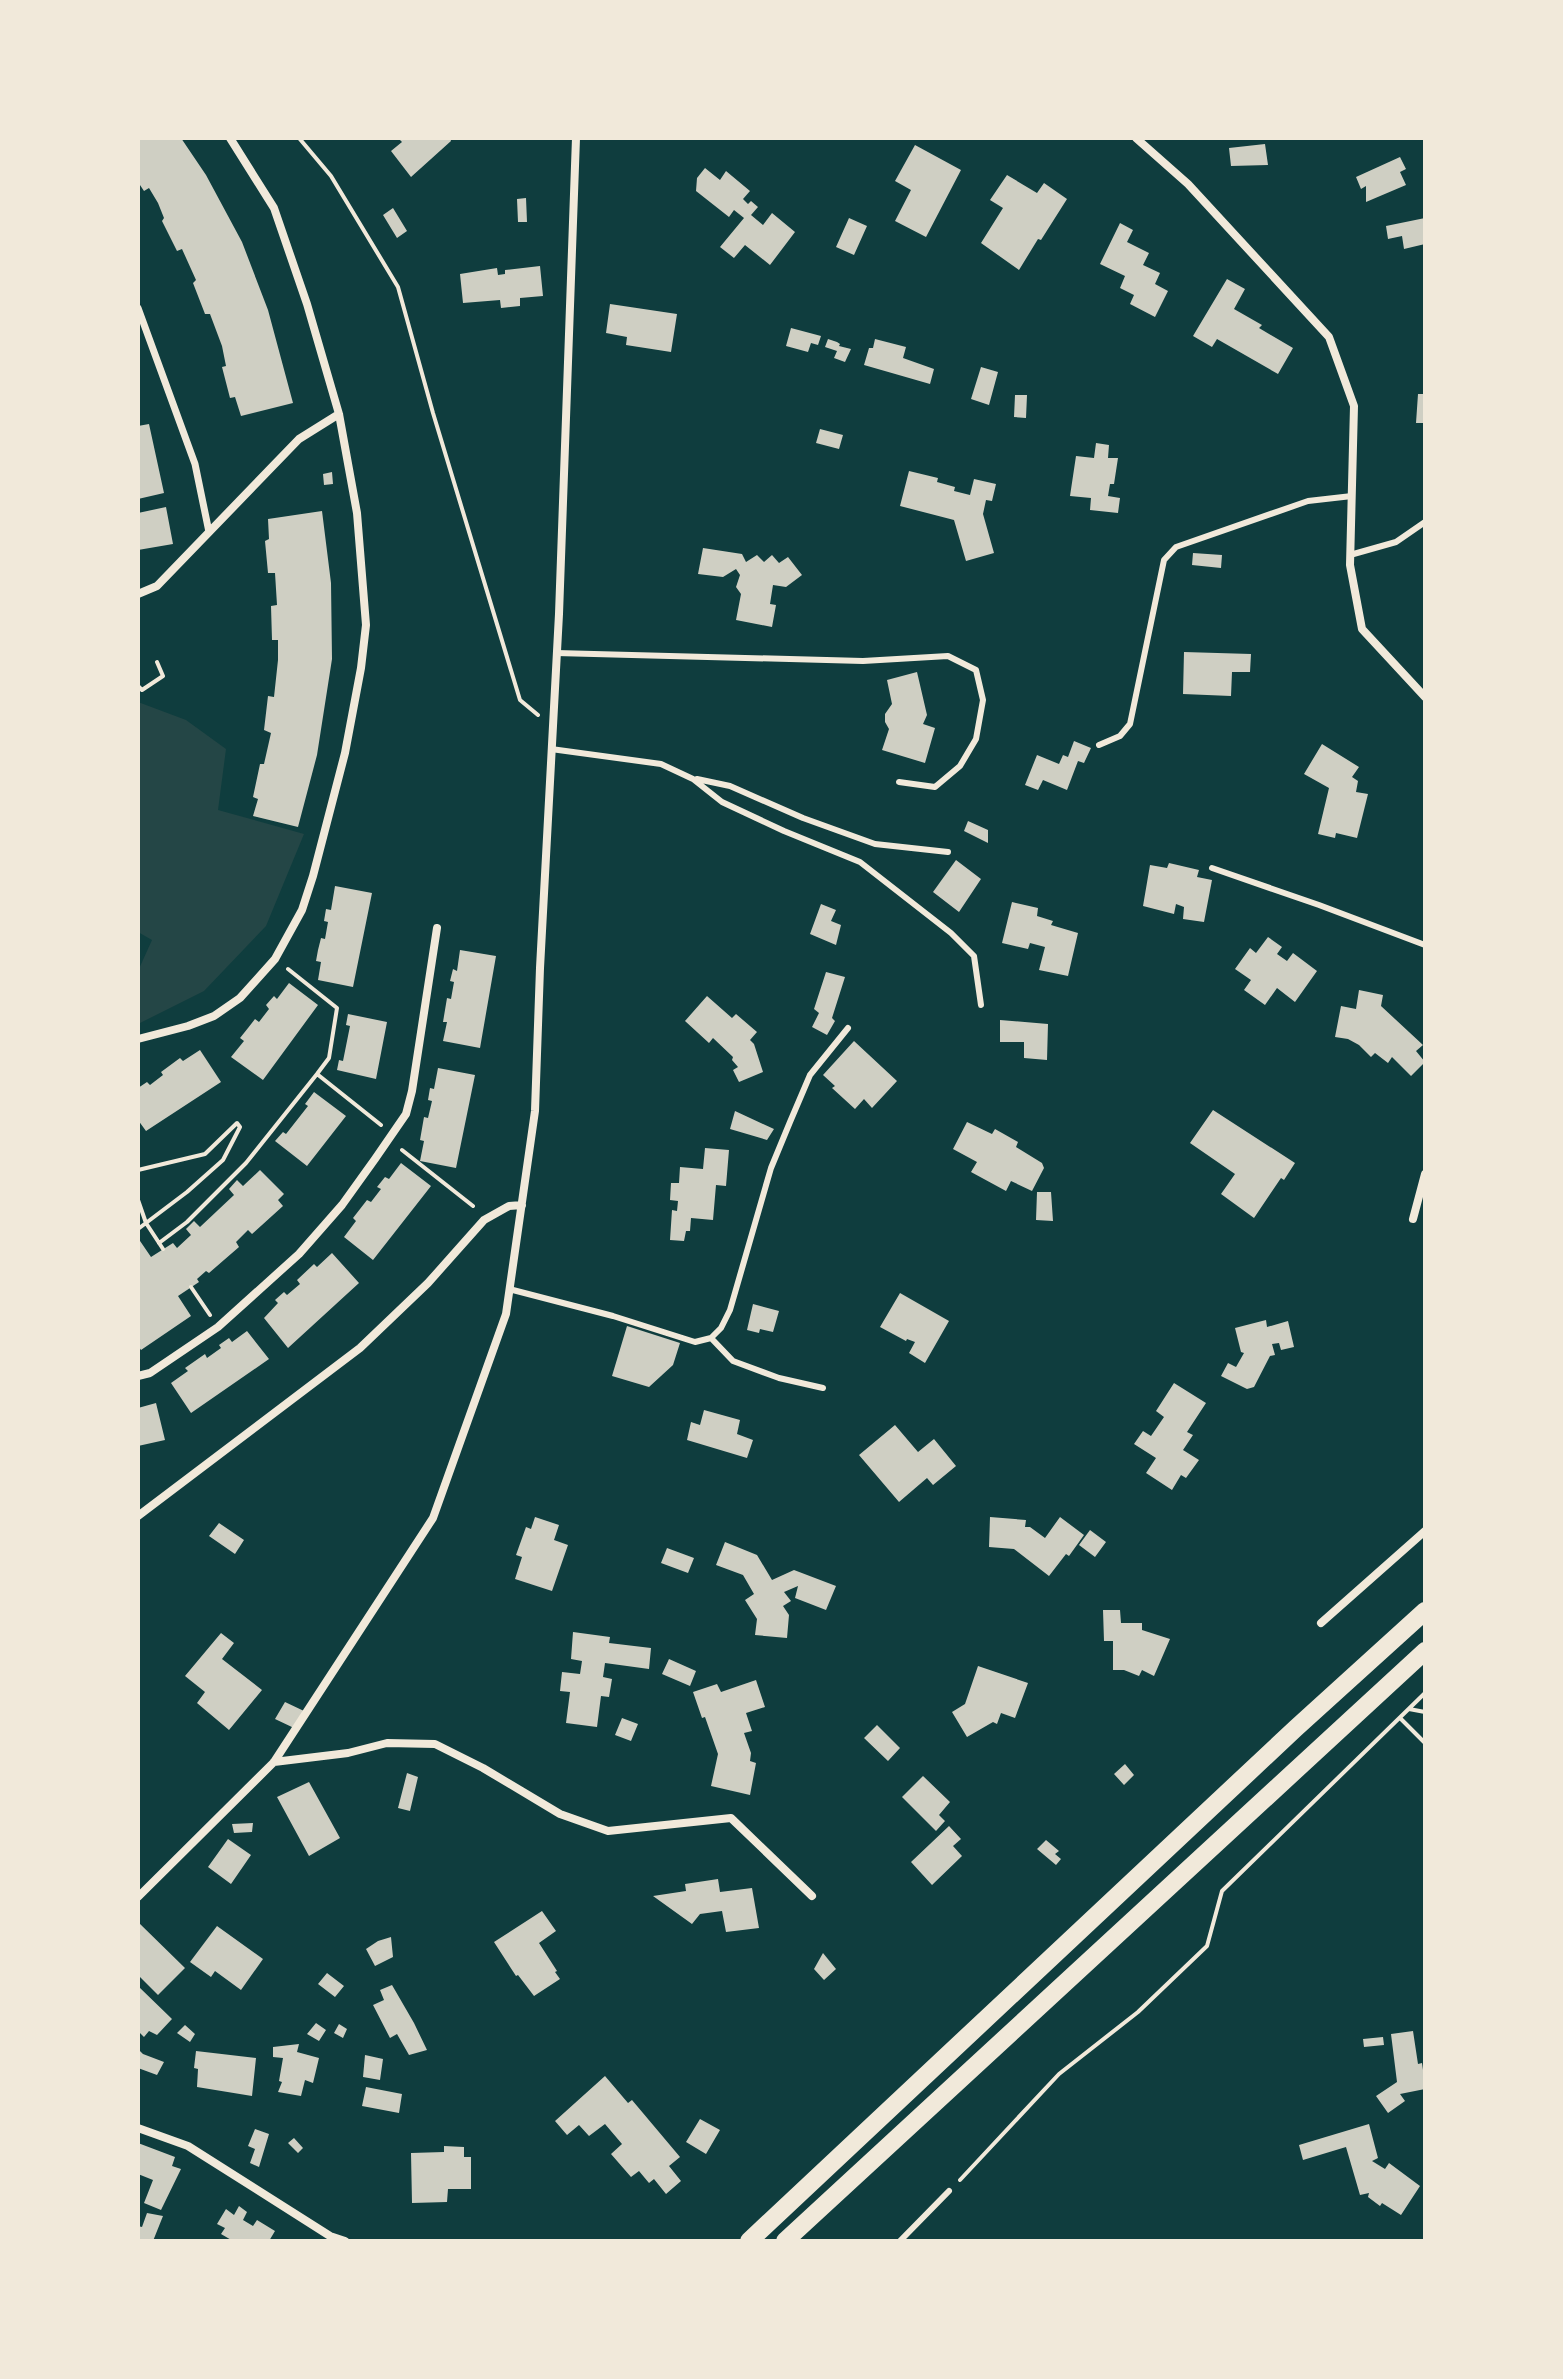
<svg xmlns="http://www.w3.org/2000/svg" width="1563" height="2379" font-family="Quicksand,sans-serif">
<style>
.green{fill:#244646}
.building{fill:#cfcfc3}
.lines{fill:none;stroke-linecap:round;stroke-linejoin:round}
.path{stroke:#f1e9da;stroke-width:4}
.service{stroke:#f1e9da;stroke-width:6}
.pedestrian{stroke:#f1e9da;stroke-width:7}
.minor{stroke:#f1e9da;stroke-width:8}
.primary{stroke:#f1e9da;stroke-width:18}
</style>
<rect width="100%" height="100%" fill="#0f3d3e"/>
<!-- green -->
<path class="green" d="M138,702L186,720L226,749L218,810L304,834L266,926L204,991L138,1024V971L152,940L138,932Z"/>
<!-- building -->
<path class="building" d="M138,138H181L206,175L242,242L268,310L293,403L241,416L235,397L230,398L222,367L226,366L222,346L210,314H205L193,283L196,280L182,249L177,251L162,221L164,218L158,203L149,188L144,191L138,182Z
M398,138H450L451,141L411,177L391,151L402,142Z
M1265,144L1268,165L1231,166L1229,148Z
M915,145L961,170L926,237L895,221L911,190L895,181Z
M1400,157L1406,169L1400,172L1406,185L1366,202V186L1361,189L1356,177Z
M705,168L720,180L726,171L750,191L743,199L748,204L751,201L758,207L751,215L763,225L772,213L795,232L770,265L745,245L734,258L720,247L744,218L734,210L729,217L696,191L697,178Z
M1007,175L1037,193L1044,183L1067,199L1041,240L1038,239L1019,270L981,243L1003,208L990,200Z
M526,198L527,222H518L517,199Z
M393,208L407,231L397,238L383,215Z
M849,218L867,226L854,255L836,247Z
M1425,218V244L1404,249L1402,236L1388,239L1386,226Z
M1120,223L1133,230L1127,242L1149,253L1143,265L1160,273L1155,284L1168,291L1155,317L1130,304L1134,295L1120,288L1125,276L1100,264Z
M540,266L543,296L520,298V306L501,308L500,300L463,303L460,274L497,268L498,275L505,274V270Z
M1227,279L1245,289L1234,309L1262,325L1259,328L1293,348L1278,374L1217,339L1212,347L1193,336Z
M610,304L677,314L671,352L626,345L627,337L606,333Z
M791,328L821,336L818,345L811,343L808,352L786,346Z
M828,339L837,342L840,344L839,346L851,349L845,362L834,358L837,351L825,347Z
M875,339L906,347L903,358L934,369L930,384L864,365L869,348H873Z
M981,367L998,372L989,405L971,399Z
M1418,394H1425V423H1416Z
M1015,395H1027L1026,418L1014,417Z
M149,424L164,493L138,499V426Z
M820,429L843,435L839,449L816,443Z
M1096,443L1109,445L1108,458H1118L1114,484H1110L1108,496L1120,498L1118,513L1090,510L1091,498L1070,496L1076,456L1094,458Z
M909,471L938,478L937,482L955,487L954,491L970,495L974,479L996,484L992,501L986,500L983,514L994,553L966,561L954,520L900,506Z
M332,472L333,484L324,485L323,474Z
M166,507L173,544L138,550V513Z
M322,511L331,583L332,659L317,755L298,827L253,816L258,799L253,797L260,764H264L271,733L264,730L268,696L274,697L278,660V640H272L271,606L277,605L275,573H268L265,541L269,539L268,519Z
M703,548L742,554L746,562L757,555L764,562L772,555L779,563L788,557L802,575L786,587L773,585L770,604L776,605L772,627L736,620L741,594L736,587L740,575L736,569L723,577L698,574Z
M1193,553L1222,555L1221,568L1192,565Z
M1184,652L1251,654L1250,672H1232L1231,696L1183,694Z
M917,672L927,715L923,724L935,728L925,763L882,750L889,729L885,722V714L892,704L887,680Z
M1074,741L1091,748L1084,763L1078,761L1067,790L1043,780L1038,790L1025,785L1037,755L1059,764L1063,755L1068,757Z
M1322,744L1359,767L1352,777L1358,781L1356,792L1368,794L1357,838L1336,833L1335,838L1318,834L1329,788L1304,774Z
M968,821L988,830V843L964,831Z
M956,860L981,879L959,912L933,892Z
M1169,863L1199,870L1197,877L1212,880L1204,922L1183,919L1184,907L1176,904L1174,914L1143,906L1150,865L1167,868Z
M335,886L372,893L353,987L318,980L321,962L316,961L318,950L321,938L325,939L328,922L324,921L326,909L331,910Z
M1012,902L1038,908L1037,916L1053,921L1051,925L1078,933L1068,976L1039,970L1045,947L1030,943L1028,949L1002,943Z
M821,904L836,910L831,921L841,925L836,945L810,934Z
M1268,937L1282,947L1277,954L1287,961L1293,953L1317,971L1295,1002L1277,988L1265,1005L1244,990L1251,980L1235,969L1250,948L1256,953Z
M460,950L496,956L480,1048L443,1041L447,1022H443L447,998L451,999L454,982L450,981L453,969L457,971Z
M826,972L845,977L832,1018L835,1021L827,1035L812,1027L819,1013L814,1009Z
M289,983L318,1005L263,1080L231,1057L244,1041L240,1038L248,1028L255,1019L259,1022L269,1009L266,1005L274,996L277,999Z
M1359,990L1383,995L1381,1006L1423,1045L1416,1051L1425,1062L1411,1076L1392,1057L1388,1063L1375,1053L1371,1057L1359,1045L1348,1039L1335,1037L1341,1006L1356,1009Z
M707,996L732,1018L736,1014L757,1032L750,1040L754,1044L763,1072L739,1082L733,1070L738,1067L732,1060L733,1057L713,1038L709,1043L685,1021Z
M348,1014L387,1022L376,1079L337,1070L339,1060L343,1061L350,1026L346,1025Z
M1000,1020L1048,1024L1047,1060L1024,1058V1042H1000Z
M854,1041L897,1081L872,1108L864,1099L855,1109L832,1088L835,1086L823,1075Z
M200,1050L221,1082L146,1131L138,1120V1088L147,1082L150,1085L163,1075L161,1072L180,1058L183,1061Z
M438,1068L475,1075L456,1168L420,1161L424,1141L420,1140L424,1117L428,1118L432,1101L428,1100L430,1088L434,1089Z
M314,1092L346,1116L307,1166L275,1141L283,1132L286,1134L308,1106L305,1104Z
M1213,1110L1295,1163L1284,1180L1281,1178L1254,1218L1221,1194L1235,1174L1190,1143Z
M735,1111L774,1129L767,1140L730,1129Z
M967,1122L992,1134L995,1129L1018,1142L1016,1147L1042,1163L1044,1168L1032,1191L1011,1181L1006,1191L971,1172L977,1162L953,1149Z
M705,1148L729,1150L726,1186L716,1185L713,1220L691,1218L690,1231H686L684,1241L670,1240L672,1210L677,1211L678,1201L670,1200L671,1183H679L680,1167L703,1169Z
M401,1163L431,1186L373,1260L344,1237L356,1221L353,1218L367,1200L371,1202L381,1189L377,1187L385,1177L389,1179Z
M260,1170L284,1194L278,1200L283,1206L252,1234L248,1230L236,1242L239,1247L209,1273L206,1271L197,1279L199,1282L178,1296L191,1316L141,1350L138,1346V1238L151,1257L173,1243L177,1248L191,1235L186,1229L194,1221L200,1227L234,1195L229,1189L237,1180L243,1186Z
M1037,1192H1051L1053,1221L1036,1220Z
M332,1253L359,1283L288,1348L264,1318L278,1303L275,1300L284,1292L287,1295L300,1284L297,1280L314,1264L317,1267Z
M900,1293L949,1321L925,1363L909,1353L915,1342L907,1339L906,1341L880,1327Z
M753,1304L779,1311L773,1332L760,1329L759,1333L747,1330Z
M1266,1320L1267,1327L1288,1321L1294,1347L1281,1350L1279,1343L1272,1344L1275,1355L1270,1356L1254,1387L1247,1389L1221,1376L1228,1363L1236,1367L1244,1353L1241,1352L1235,1328Z
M627,1326L680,1343L673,1365L649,1387L612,1376Z
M247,1331L269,1359L191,1413L171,1383L188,1371L185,1368L205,1354L207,1358L221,1348L219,1345L229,1338L232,1342Z
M1174,1383L1206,1403L1187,1432L1193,1435L1183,1450L1199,1460L1186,1478L1181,1475L1172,1490L1146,1473L1156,1458L1134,1444L1143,1431L1151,1436L1164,1417L1156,1411Z
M156,1403L165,1440L138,1446V1408Z
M704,1410L740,1420L737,1434L753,1440L747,1458L687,1440L691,1422L700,1425Z
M895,1425L918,1452L934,1439L956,1466L933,1485L927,1478L899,1502L859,1455Z
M535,1517L559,1525L554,1540L568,1545L552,1591L515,1579L522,1557L516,1555L526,1527L531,1529Z
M990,1517L1026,1520L1025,1527H1030L1045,1538L1060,1517L1084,1535L1069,1556L1066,1554L1049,1576L1014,1549L989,1547Z
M219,1523L244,1540L235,1554L209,1536Z
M1090,1530L1106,1542L1095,1557L1079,1545Z
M725,1542L757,1555L772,1580L794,1570L836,1586L826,1610L795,1598L798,1586L784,1592L791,1601L783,1606L789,1615L787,1638L755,1635L757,1619L745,1600L754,1594L743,1575L716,1565Z
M667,1548L694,1558L688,1573L661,1563Z
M1103,1610H1120L1121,1623H1142V1630L1170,1639L1154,1676L1142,1670L1139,1676L1124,1670H1113V1641H1104Z
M573,1632L610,1637L609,1643L651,1648L649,1669L605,1663L603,1677L612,1679L609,1697L601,1696L597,1727L566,1723L570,1692L560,1691L562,1672L580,1674L582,1661L571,1659Z
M221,1633L234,1643L222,1659L262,1690L229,1730L197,1703L205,1692L185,1676Z
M669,1659L696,1671L690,1686L662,1674Z
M978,1666L1028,1683L1015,1718L1001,1713L997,1724L993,1722L967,1737L952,1712L965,1704Z
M756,1680L765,1707L746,1713L752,1731L744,1733L751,1753L750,1761L756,1763L750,1795L711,1786L718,1754L705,1717L702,1718L693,1692L717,1684L721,1692Z
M285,1702L304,1711L294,1728L275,1719Z
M622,1718L638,1724L631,1741L615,1735Z
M877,1725L900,1748L888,1761L864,1738Z
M1125,1764L1134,1775L1124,1785L1114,1774Z
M407,1773L418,1777L410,1811L398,1808Z
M923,1776L950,1802L939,1815L945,1821L936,1831L902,1797Z
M309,1782L340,1838L309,1856L277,1797Z
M253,1823L252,1832L234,1833L232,1824Z
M949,1826L961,1839L953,1846L962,1856L932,1885L911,1862Z
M228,1839L251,1855L231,1884L208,1867Z
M1046,1840L1059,1851L1055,1854L1061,1859L1056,1865L1037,1849Z
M718,1879L720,1892L752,1888L759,1928L726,1932L722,1911L700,1914L692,1924L653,1896L686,1891L685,1884Z
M542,1911L556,1931L539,1943L557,1971L555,1972L560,1979L534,1996L518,1975L516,1976L494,1942Z
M138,1922L185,1968L158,1995L138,1975Z
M217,1926L263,1959L241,1990L215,1971L211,1977L190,1962Z
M391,1937L393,1957L375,1966L366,1949L378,1941Z
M823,1953L836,1969L824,1980L814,1969Z
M327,1973L344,1986L335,1997L318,1984Z
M392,1985L414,2023L427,2050L409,2055L397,2034L390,2038L373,2005L384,2000L380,1990Z
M138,1986L172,2019L157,2035L149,2031L144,2037L138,2031Z
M316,2023L326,2030L319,2041L307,2034Z
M339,2024L347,2029L343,2038L334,2033Z
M185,2025L195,2034L190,2042L177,2033Z
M1413,2031L1418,2064L1422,2063L1423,2070H1425V2089L1400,2094L1405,2101L1388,2113L1376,2096L1397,2082L1391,2034Z
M1383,2037L1384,2045L1364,2047L1363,2039Z
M299,2044L297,2052L319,2058L313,2083L305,2080L301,2096L278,2092L282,2082L279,2081L283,2058L273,2057V2047Z
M138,2049L143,2054L164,2062L157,2075L138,2068Z
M196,2051L256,2058L252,2096L197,2087L198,2069L194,2068Z
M365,2055L383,2059L380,2080L363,2077Z
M605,2076L628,2103L632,2100L680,2157L669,2166L681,2181L666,2194L654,2179L649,2183L639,2171L631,2177L611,2154L622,2144L605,2124L589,2136L579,2125L567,2135L555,2121Z
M366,2087L402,2094L399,2113L362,2106Z
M700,2119L720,2130L706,2154L686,2142Z
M1369,2124L1378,2158L1372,2161L1385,2169L1389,2163L1420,2186L1401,2215L1382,2203L1380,2206L1368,2197L1369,2193L1360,2195L1346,2147L1303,2160L1299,2145Z
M255,2129L269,2134L259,2167L250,2163L255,2149L248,2146Z
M294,2138L303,2148L298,2153L288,2143Z
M138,2143L175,2157L172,2166L181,2169L161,2210L144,2203L153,2180L138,2174Z
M444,2146L464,2147V2157H471V2189H448L447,2202L412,2203L411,2153L444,2152Z
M239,2206L247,2212L243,2220L253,2226L257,2220L275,2231L269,2241H233L221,2234L225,2228L217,2224L226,2209L234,2215Z
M147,2213L163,2216L153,2241H138V2226L142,2227Z"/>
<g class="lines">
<!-- path -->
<path class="path" d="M299,138L331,176L398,287L433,413L520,700L538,715
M138,686L142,690L163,676L157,662
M317,1074L381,1125
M402,1150L473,1206
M138,1170L205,1154L237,1123L240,1127L223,1160L187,1192L138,1229
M138,1200L146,1223L163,1249
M159,1243L187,1222L246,1163L317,1074L329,1058L337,1008L288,969
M191,1287L210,1315
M1409,1709L1425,1712
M1400,1718L1425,1743
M960,2180L1059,2074L1138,2012L1207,1946L1222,1891L1425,1693"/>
<!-- service -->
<path class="service" d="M1350,555L1396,542L1425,522
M556,653L863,661L948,656L976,670L983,700L976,739L960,766L935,787L899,782
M1099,745L1120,736L1130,724L1164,560L1176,547L1308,501L1352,496
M551,749L661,764L693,779L722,802L784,831L860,862L951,933L974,956L981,1005
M697,779L730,786L803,818L875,844L948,852
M1212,868L1319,905L1425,945
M509,1289L613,1316L695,1342L711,1338L721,1328L730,1310L771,1168L790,1122L810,1075L848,1028
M711,1338L733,1361L779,1378L823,1388
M900,2241L949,2191"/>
<!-- pedestrian -->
<path class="pedestrian" d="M138,308L195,464L209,532"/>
<!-- minor -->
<path class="minor" d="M1136,138L1188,184L1329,337L1354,406L1350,565L1362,629L1425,697
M138,594L157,586L299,439L339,414
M138,1039L188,1026L214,1016L240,998L275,959L302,910L313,876L345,753L361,668L366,625L357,513L339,414L307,304L274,208L230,138
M1413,1219L1425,1174
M138,1376L150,1373L218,1327L299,1254L342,1205L375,1159L406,1114L412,1091L437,928
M138,1516L360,1348L428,1283L484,1220L509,1206L522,1205
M1321,1623L1425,1531
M274,1762L348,1753L387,1743L435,1744L483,1768L560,1814L608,1831L731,1818L812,1896
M138,1897L274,1762L433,1518L506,1314L535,1111L540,968L559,614L576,138
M138,2128L188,2146L330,2236L345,2241"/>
<!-- primary -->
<path class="primary" d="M749,2241L1296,1728L1425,1611
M785,2241L1425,1651"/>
</g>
<!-- border -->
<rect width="1563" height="2379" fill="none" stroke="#f1e9da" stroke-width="280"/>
</svg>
